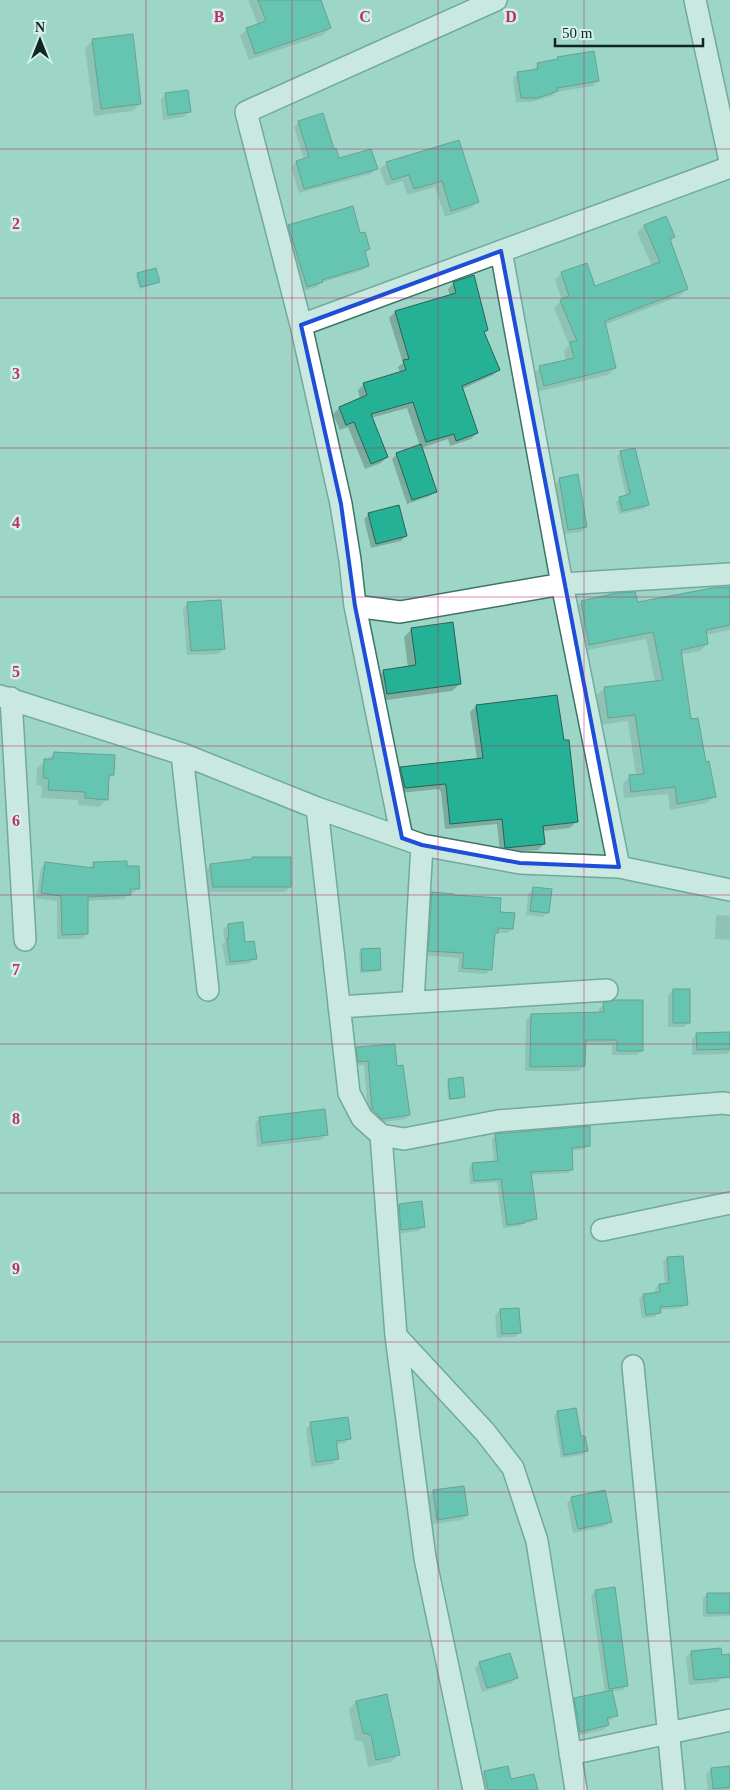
<svg xmlns="http://www.w3.org/2000/svg" width="730" height="1790" font-family="'Times New Roman',serif">
<style>
.shadow{fill:#0003}
.building{fill:#25b196;stroke:#2a6255}
.lines{fill:none;stroke-linecap:round;stroke-linejoin:round}
.minor-casing{stroke:#3c7466;stroke-width:24}
.minor{stroke:#fff;stroke-width:21}
.marked{fill:none;stroke:#1d4ed8;stroke-width:4;stroke-linejoin:round}
.grid{fill:none;stroke:#b83172;stroke-width:1;stroke-opacity:0.55}
.grid-label{font-size:16px;text-anchor:middle;font-weight:bold;fill:#b83172;stroke:#d4f0e8;stroke-width:5;stroke-linejoin:round;paint-order:stroke}
</style>
<rect width="100%" height="100%" fill="#9dd6c6"/>
<!-- shadow -->
<path class="shadow" d="M248,0H320L330,28L323,35L249,60L240,36L247,29L258,25Z
M93,40L140,104L132,111L94,116L85,48Z
M558,59L598,81L593,86L556,92L552,96L531,102H516L513,78L518,73L533,71V70L538,65L556,61Z
M166,94L189,112L184,117L163,120L161,99Z
M299,122L333,150L339,160L376,169L371,174L299,193L291,167L296,162L304,160L294,127Z
M458,141L478,201L471,208L445,217L435,187L407,195L403,181L386,186L380,169L387,163Z
M665,217L674,237L669,242L687,289L680,296L604,325L615,368L608,375L537,392L533,374L540,367L566,361L564,351L569,345L554,308L562,300L555,280L562,273L594,288L652,266L637,233L644,226Z
M289,226L359,234L369,249L364,254L368,265L363,270L320,283L317,287L302,291L284,231Z
M138,274L158,282L156,284L139,289L136,276Z
M454,283L487,330L483,334L499,369L493,375L462,389L477,433L471,439L450,446L448,439L421,448L435,491L430,496L407,504L392,459L397,454L420,446L407,408L371,418L387,457L381,463L365,469L348,427L340,430L333,414L339,408L360,399L358,390L364,384L400,373L398,367L403,363L389,318L395,312L450,296L448,289Z
M621,452L648,505L644,509L619,514L616,502L620,498L626,496L617,456Z
M560,479L586,527L581,532L564,534L555,484Z
M369,514L406,536L401,541L371,548L364,519Z
M730,588V630L705,635L707,644L700,651L680,655L690,720L705,763L714,796L707,803L670,810L668,794L624,798L623,783L630,776H636L628,721L601,725L597,695L604,688L655,682L646,639L582,651L575,609L582,602L637,604Z
M188,604L223,649L219,654L187,655L183,608Z
M412,629L460,684L452,691L379,701L376,678L384,671L408,668L404,637Z
M476,706L576,822L570,828L543,831L544,844L538,850L500,853L497,824L445,829L441,792L439,789L399,793L395,774L401,768L477,759L470,712Z
M54,753L112,775L108,780L107,799L99,807L78,805V800L41,798L42,786L36,785L37,768Z
M252,858L290,887L285,892H208L205,871L210,866L250,861Z
M46,863L88,869L94,863L138,888L133,893H129L124,899L86,901L87,934L82,939H57V901L36,898L41,868Z
M533,889L548,912L543,917L526,915L528,894Z
M432,893L498,913L512,929L507,933H496L493,936L491,969L486,974L458,972L459,958L424,955L428,898Z
M718,915L730,916V940L715,939L716,917Z
M228,925L255,958L250,963L226,966L222,944L225,942L223,930Z
M361,951L380,969L377,972L360,973L359,953Z
M673,990L689,1022L684,1027H668V995Z
M604,1004L642,1050L637,1055H612V1045H584V1066L579,1071H525L526,1020L531,1015L599,1013V1009Z
M730,1033V1051L728,1054L692,1055V1039L697,1034Z
M357,1048L396,1067L409,1115L405,1119L377,1123L368,1114L364,1065L354,1066L353,1053Z
M449,1080L464,1097L461,1099L448,1100L447,1082Z
M260,1118L326,1135L321,1140L257,1147L255,1123Z
M496,1135L589,1145L585,1149L570,1151L571,1170L568,1173L531,1175L535,1219L532,1222L522,1224L520,1226L503,1228L497,1182L470,1184L469,1168L473,1164L494,1162L492,1139Z
M399,1206L424,1226L419,1231L396,1234L394,1211Z
M667,1258L686,1304L682,1308L659,1310L655,1317L642,1318L639,1299L643,1295L655,1293V1289L659,1285L665,1284L663,1262Z
M500,1310L520,1332L515,1337L497,1338L495,1315Z
M558,1412L586,1451L582,1455L561,1458L554,1416Z
M311,1424L350,1438L345,1443L336,1445L338,1459L333,1464L311,1467L306,1429Z
M463,1487L467,1515L462,1520L432,1524L428,1496L433,1492Z
M572,1498L611,1521L606,1526L573,1533L567,1503Z
M595,1591L627,1686L622,1690L611,1692L616,1715L611,1720L607,1721L608,1725L603,1730L575,1736L570,1704L575,1699L605,1692L591,1596Z
M707,1594H730V1616L703,1617V1598Z
M691,1652L721,1656L730,1655V1678L720,1679L718,1682L689,1685L686,1657Z
M480,1663L516,1678L512,1683L482,1692L475,1668Z
M356,1702L398,1755L391,1762L368,1767L363,1742L355,1740L349,1709Z
M507,1767L510,1780L536,1790H482L479,1777L484,1772Z
M730,1767V1790H708L706,1774L711,1769Z"/>
<!-- building -->
<path class="building" d="M258,0H321L331,28L255,54L246,28L266,21Z
M133,34L141,104L101,109L92,39Z
M594,51L599,81L557,88L558,91L537,98H521L517,72L538,69L537,63L558,59L557,57Z
M188,90L191,112L168,115L165,93Z
M323,113L334,149L336,148L339,158L371,149L378,169L304,189L296,161L309,157L298,121Z
M459,140L479,202L451,211L442,181L414,189L409,175L392,180L386,162Z
M353,206L360,233L365,232L370,249L365,251L369,266L322,280L323,282L307,287L288,225Z
M666,216L675,237L670,239L688,289L605,321L616,368L544,386L539,366L574,358L570,342L577,341L560,300L569,296L561,272L587,263L595,286L660,262L644,225Z
M156,268L160,282L141,287L137,273Z
M474,275L488,330L484,332L500,370L462,386L478,433L456,441L454,434L426,442L413,402L371,414L388,457L371,464L354,422L346,425L339,407L367,395L363,383L406,370L403,360L409,359L395,311L456,293L453,282Z
M421,444L437,492L412,500L396,453Z
M635,448L649,505L622,511L619,497L630,494L620,451Z
M578,474L587,527L568,530L559,478Z
M399,505L407,536L376,544L368,513Z
M730,587V625L706,630L708,644L681,650L691,719L698,718L706,762L709,761L716,797L677,804L675,787L631,792L629,775L644,774L635,715L608,718L604,687L663,680L653,632L589,645L581,601L616,593L635,592L638,602L712,588Z
M221,600L225,649L191,651L187,602Z
M453,622L461,684L387,694L383,670L416,665L411,628Z
M557,695L564,740H569L578,822L543,826L545,844L505,848L502,819L450,824L446,785L445,784L405,788L400,767L483,758L476,705Z
M54,752L115,755L114,775H109L108,800L85,798V792L48,790L49,779L43,778L44,759H53Z
M252,857H291V887H213L210,864L252,859Z
M127,861V866H139L140,889H130L131,895L88,897V934L62,935L61,896L41,893L45,862L94,868L93,862Z
M533,887L552,889L549,913L530,911Z
M432,892L454,894V895L501,898L500,912L515,913L513,929L498,928V933H495L492,970L462,968L464,953L428,951Z
M243,922L245,942L254,941L257,959L230,962L227,938H229L228,924Z
M380,948L381,970L362,971L361,949Z
M673,989H690V1023H673Z
M615,1000H643V1051H617V1040H586L585,1066L530,1067L531,1014L604,1012L603,1003Z
M730,1032V1049L697,1050L696,1033Z
M395,1044L397,1066L403,1065L410,1115L382,1119L372,1109L368,1061L358,1062L356,1047Z
M463,1077L465,1097L450,1099L448,1079Z
M325,1109L328,1135L262,1143L259,1117Z
M590,1126V1146L572,1148L573,1170L531,1172L537,1219L524,1221L525,1223L507,1225L501,1179L474,1181L472,1163L498,1161L495,1134Z
M422,1201L425,1227L401,1230L399,1204Z
M683,1256L688,1305L660,1307L661,1313L646,1315L643,1294L660,1292L659,1284L669,1283L667,1257Z
M519,1308L521,1333L502,1334L500,1309Z
M576,1408L581,1436H585L588,1451L564,1455L557,1411Z
M348,1417L351,1439L336,1441L339,1459L316,1462L310,1422Z
M464,1486L468,1515L437,1520L433,1490Z
M605,1490L612,1522L578,1529L571,1497Z
M615,1587L628,1686L609,1689L595,1590Z
M707,1593H730V1613H707Z
M721,1648L722,1655L730,1654V1677L694,1680L691,1651Z
M510,1653L518,1678L487,1688L479,1662Z
M612,1690L618,1716L607,1718L609,1725L580,1732L574,1698Z
M387,1694L400,1755L376,1760L371,1735L363,1733L356,1701Z
M508,1766L511,1779L534,1774L538,1790H488L484,1771Z
M730,1766V1787L713,1789L711,1768Z"/>
<g class="lines">
<!-- minor casing -->
<g class="minor-casing">
<path id="minor" d="M695,0L730,161
M501,251L562,584L619,867L730,890
M301,325L730,167
M355,606L400,612L562,584L730,574
M0,696L182,754L317,808L422,845L520,863L619,867
M11,698L25,940
M182,754L208,990
M317,808L349,1093L362,1118L381,1135L404,1139L498,1121L723,1103L730,1104
M402,838L355,606L350,560L341,504L301,325L246,112L496,0
M413,1002L422,845
M339,1007L607,990
M381,1135L396,1336L425,1558L474,1790
M602,1230L730,1203
M396,1336L485,1432L513,1468L537,1541L576,1790
M633,1366L674,1790
M570,1754L730,1720"/>
</g>
<!-- minor -->
<use href="#minor" class="minor"/>
</g>
<!-- marked area -->
<path d="M0 0H730V1790H0ZM501,251L619,867L520,863L422,845L402,838L355,606L341,504L301,325Z" fill="#9dd6c6" fill-opacity=".55" fill-rule="evenodd"/>
<path class="marked" d="M501,251L619,867L520,863L422,845L402,838L355,606L341,504L301,325Z"/>
<!-- grid -->
<path class="grid" d="M146,0V1790M292,0V1790M438,0V1790M584,0V1790M0,149H730M0,298H730M0,448H730M0,597H730M0,746H730M0,895H730M0,1044H730M0,1193H730M0,1342H730M0,1492H730M0,1641H730"/>
<g class="grid-label">
<text x="219" y="22">B</text>
<text x="365" y="22">C</text>
<text x="511" y="22">D</text>
<text x="16" y="229">2</text>
<text x="16" y="379">3</text>
<text x="16" y="528">4</text>
<text x="16" y="677">5</text>
<text x="16" y="826">6</text>
<text x="16" y="975">7</text>
<text x="16" y="1124">8</text>
<text x="16" y="1274">9</text>
</g>
<!-- north arrow -->
<g transform="translate(40 40)" stroke="#d4f0e8" stroke-width="4" paint-order="stroke">
<path d="M0-4L9 19L0 12L-9 19Z" fill="#102721"/>
<text y="-8" font-size="14" font-weight="bold" text-anchor="middle" fill="#102721">N</text>
</g>
<!-- scale -->
<path d="M555 38v8h148v-8" fill="none" stroke="#102721" stroke-width="2.5"/>
<text x="562" y="38" font-size="15" fill="#102721" stroke="#d4f0e8" stroke-width="4" paint-order="stroke">50 m</text>
</svg>
